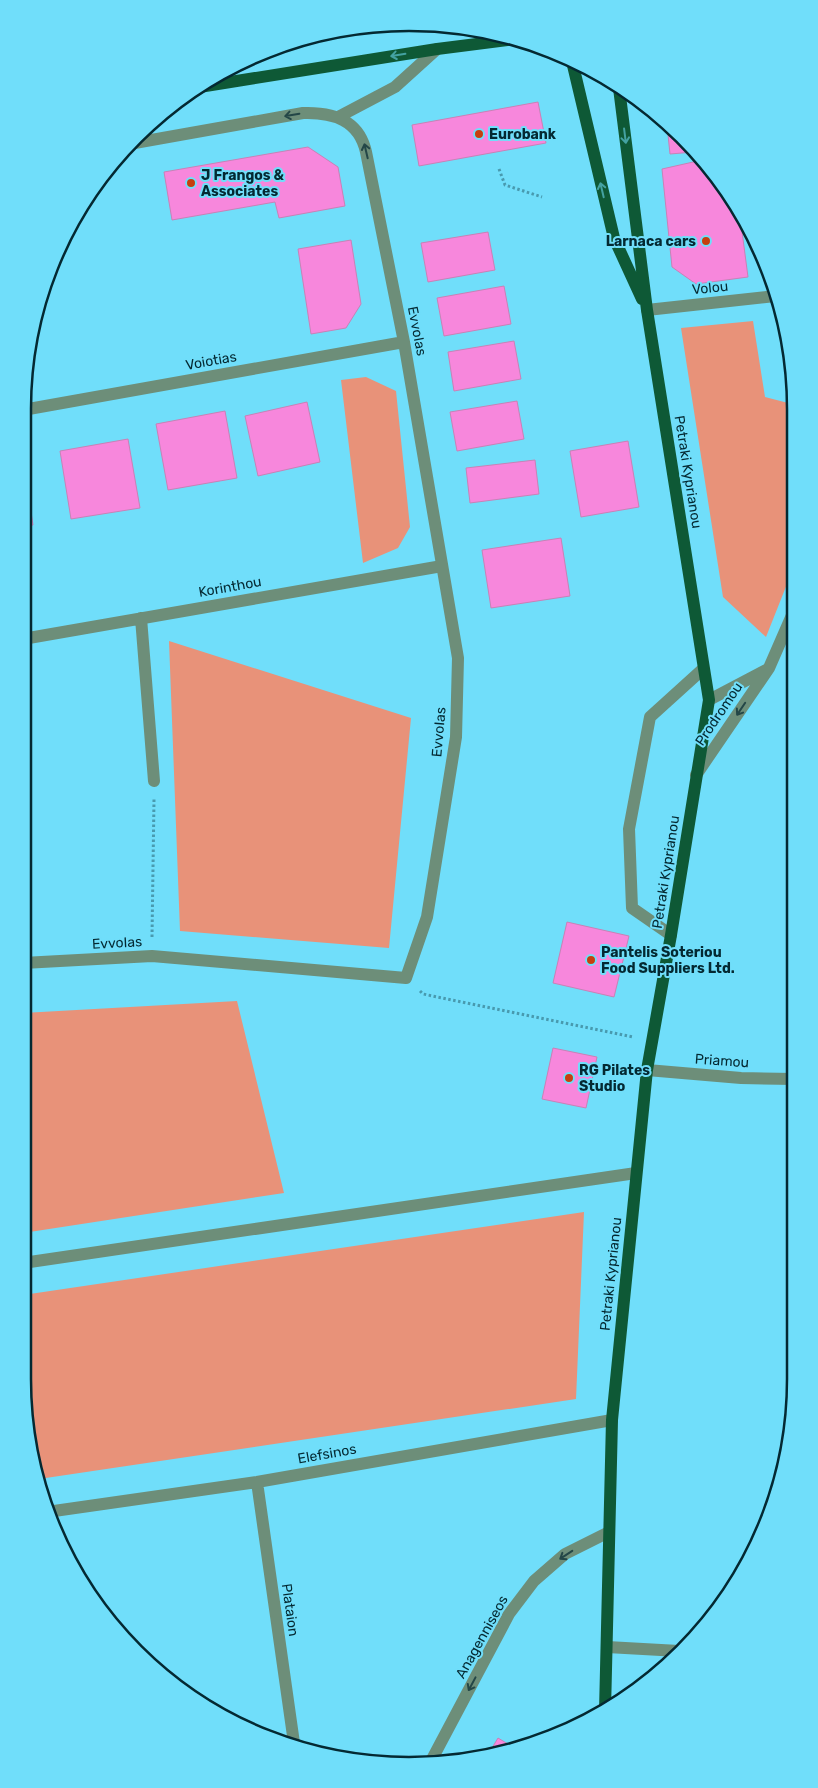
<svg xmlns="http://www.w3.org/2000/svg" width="818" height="1788" font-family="Rubik,sans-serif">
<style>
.green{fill:#e89279}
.building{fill:#f787dc;stroke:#c882b6}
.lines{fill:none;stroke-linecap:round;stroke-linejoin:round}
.path{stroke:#489aaf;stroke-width:3;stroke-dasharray:2.5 2.5;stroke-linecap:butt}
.minor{stroke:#6d8e79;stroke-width:12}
.major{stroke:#0e5936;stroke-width:12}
.oneway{stroke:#44a2a2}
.oneway2{stroke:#244747}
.poi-dot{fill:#c63f0e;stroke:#70defa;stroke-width:2}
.labels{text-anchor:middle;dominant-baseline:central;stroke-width:4;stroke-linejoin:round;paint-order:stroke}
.poi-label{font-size:14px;font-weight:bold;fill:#042932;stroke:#70defa;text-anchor:start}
.street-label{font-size:14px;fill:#042932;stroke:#70defa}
.rim{fill:none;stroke:#042932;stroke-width:2.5}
</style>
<rect width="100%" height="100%" fill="#70defa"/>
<!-- green -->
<path class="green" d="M753,321L765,397L792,404L793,569L766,637L723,597L681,328Z
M366,377L396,391L410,527L398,548L363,563L341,380Z
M169,641L411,718L389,948L180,931Z
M237,1001L284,1193L23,1233V1013Z
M584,1212L576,1399L39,1479L23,1379V1295Z"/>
<!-- building -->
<path class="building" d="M538,102L546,143L419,166L412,125Z
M667,125L694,152L670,154Z
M308,147L338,167L345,206L279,218L275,202L172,220L164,172Z
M702,160L715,173L740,216L748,277L696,284L672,267L662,169Z
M488,232L495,270L428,282L421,243Z
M351,240L361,304L346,328L311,334L298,249Z
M504,286L511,324L444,336L437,298Z
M514,341L521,379L454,391L448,352Z
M517,401L524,439L457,451L450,412Z
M307,402L320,462L258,476L245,416Z
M225,411L237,478L168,490L156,424Z
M128,439L140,508L71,519L60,451Z
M628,441L639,507L581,517L570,451Z
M23,459L33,525L23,526Z
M535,460L539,494L470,503L466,468Z
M561,538L570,596L491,608L482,550Z
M567,922L629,936L614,997L553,983Z
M553,1048L597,1057L586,1108L542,1099Z
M498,1738L513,1747L486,1758Z"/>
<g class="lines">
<!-- path -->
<path class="path" d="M499,169L505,185L542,197
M152,937L154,799
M420,991L423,994L633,1037"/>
<!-- minor -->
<path class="minor" d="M340,116L395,87L437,49
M647,310L775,296
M23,410L404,342
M141,618L154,781
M23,639L442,566
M709,700L766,670
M696,775L769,668L793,613
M671,935L632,908L629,829L650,717L703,669
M23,963L152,956L406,978L427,917L456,737L458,658L404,342L366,152C359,120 333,112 303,113L129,144
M647,1070L741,1078L795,1079
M23,1263L636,1173
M257,1482L294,1743
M47,1512L257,1482L612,1420
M607,1647L679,1651
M430,1763L509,1614L534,1581L565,1554L609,1532"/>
<!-- major -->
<path class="major" d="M572,61L614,238L642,299
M193,88L437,49L516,39
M605,1711L612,1420L647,1070L671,935L709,700L647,310L619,88"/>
</g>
<!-- one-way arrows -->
<defs><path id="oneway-shaft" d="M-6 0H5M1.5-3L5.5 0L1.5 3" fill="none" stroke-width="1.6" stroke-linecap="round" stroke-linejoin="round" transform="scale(1.25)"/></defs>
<g class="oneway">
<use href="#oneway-shaft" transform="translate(398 55) rotate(171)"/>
<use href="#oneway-shaft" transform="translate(625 136) rotate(83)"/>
<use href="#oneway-shaft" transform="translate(602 190) rotate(-103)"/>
</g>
<g class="oneway2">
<use href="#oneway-shaft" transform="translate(292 115) rotate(170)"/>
<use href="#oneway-shaft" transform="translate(366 151) rotate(-103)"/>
<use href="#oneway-shaft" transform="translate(741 709) rotate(124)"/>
<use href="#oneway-shaft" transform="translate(566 1555) rotate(147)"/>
<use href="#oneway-shaft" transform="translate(472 1684) rotate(118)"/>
</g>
<!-- markers -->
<g class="poi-dot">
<circle cx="479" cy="134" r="5"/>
<circle cx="191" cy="183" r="5"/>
<circle cx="706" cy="241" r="5"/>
<circle cx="591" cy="960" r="5"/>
<circle cx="569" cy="1078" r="5"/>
</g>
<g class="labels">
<!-- poi labels -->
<g class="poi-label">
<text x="489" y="134">Eurobank</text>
<text x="201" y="175">J Frangos &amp;<tspan x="201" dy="16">Associates</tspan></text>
<text x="696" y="241" text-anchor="end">Larnaca cars</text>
<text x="601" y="952">Pantelis Soteriou<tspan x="601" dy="16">Food Suppliers Ltd.</tspan></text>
<text x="579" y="1070">RG Pilates<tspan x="579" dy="16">Studio</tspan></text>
</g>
<!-- street labels -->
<g class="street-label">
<text transform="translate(710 288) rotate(-6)">Volou</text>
<text transform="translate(417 331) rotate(79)">EvvoIas</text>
<text transform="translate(211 361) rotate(-10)">Voiotias</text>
<text transform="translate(688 472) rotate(81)">Petraki Kyprianou</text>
<text transform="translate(230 587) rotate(-10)">Korinthou</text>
<text transform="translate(719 714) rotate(-56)">Prodromou</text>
<text transform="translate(439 732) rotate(-85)">EvvoIas</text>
<text transform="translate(666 872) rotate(-81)">Petraki Kyprianou</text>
<text transform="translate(117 943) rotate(-3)">EvvoIas</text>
<text transform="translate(722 1061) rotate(4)">Priamou</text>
<text transform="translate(611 1274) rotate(-84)">Petraki Kyprianou</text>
<text transform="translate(327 1454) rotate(-10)">Elefsinos</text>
<text transform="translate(290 1610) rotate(82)">Plataion</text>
<text transform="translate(482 1637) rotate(-61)">Anagenniseos</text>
</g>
</g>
<!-- crop -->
<path d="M0 0H818V1788H0ZM409 31H409A378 378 0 0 1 787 409V1379A378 378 0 0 1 409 1757H409A378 378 0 0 1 31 1379V409A378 378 0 0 1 409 31Z" fill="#70defa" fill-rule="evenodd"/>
<path class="rim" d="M409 31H409A378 378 0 0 1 787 409V1379A378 378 0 0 1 409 1757H409A378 378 0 0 1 31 1379V409A378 378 0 0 1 409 31Z"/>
</svg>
